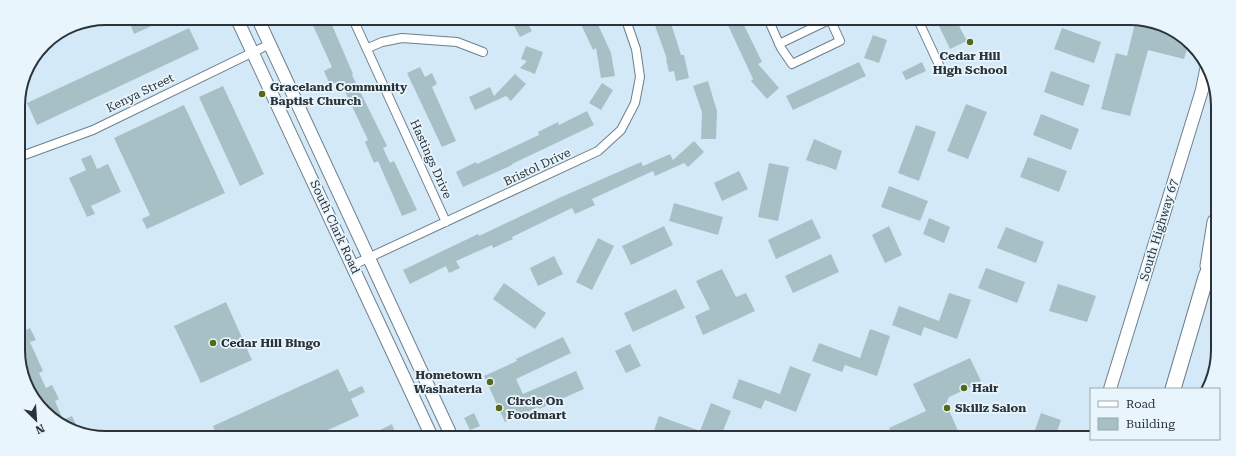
<svg xmlns="http://www.w3.org/2000/svg" width="1236" height="456" font-family="'Roboto Serif',serif">
<style>
.building{fill:#a7c0c6}
.lines{fill:none;stroke-linecap:round;stroke-linejoin:round}
.street-casing{stroke:#6d7f8c;stroke-width:10}
.secondary-casing{stroke:#6d7f8c;stroke-width:14}
.highway-casing{stroke:#6d7f8c;stroke-width:17}
.street{stroke:#fff;stroke-width:8}
.secondary{stroke:#fff;stroke-width:12}
.highway{stroke:#fff;stroke-width:15}
.poi-dot{fill:#566813;stroke:#e8f5fd;stroke-width:1.5}
.labels{text-anchor:middle;dominant-baseline:central;stroke-width:3.5;stroke-linejoin:round;paint-order:stroke}
.poi-label{font-size:12px;font-weight:bold;fill:#2b3338;stroke:#e8f5fd;text-anchor:start}
.street-label{font-size:12px;fill:#2b3338;stroke:#e8f5fd}
.rim{fill:none;stroke:#2b3338;stroke-width:2}
</style>
<rect width="100%" height="100%" fill="#d4e9f7"/>
<!-- building -->
<path class="building" d="M128,18H169L134,34Z
M310,19H326L330,26L332,25L353,74L352,75L387,146L383,148L390,163L394,161L417,210L402,216L378,161L374,163L365,142L368,140L340,81L330,85L324,71L332,67Z
M511,20H526L532,31L520,37Z
M579,20H596L611,53L615,76L601,78L596,48L593,50Z
M653,20H670L681,55H684L689,78L676,81L674,71L669,72L666,59H667Z
M726,21H742L762,62L758,64L779,88L767,99L751,81L753,79Z
M943,22H957L967,41L950,49L938,24Z
M1135,23L1174,34L1189,43L1184,59L1148,50L1130,116L1101,109L1116,53L1127,56Z
M189,28L199,49L37,125L27,103Z
M1062,28L1101,42L1094,63L1054,49Z
M873,35L887,40L879,63L864,58Z
M526,46L543,52L535,74L520,68L527,61L521,59Z
M859,62L866,76L793,110L786,96Z
M922,62L926,71L906,80L902,72Z
M420,67L425,77L432,73L437,84L432,87L456,141L442,147L407,73Z
M1051,71L1090,85L1083,106L1044,92Z
M515,74L526,84L511,101L506,96L475,110L469,97L490,87L494,96Z
M708,81L717,111L716,139H701L702,112L693,86Z
M602,83L613,90L601,110L589,103Z
M223,86L264,174L240,186L199,97Z
M966,104L987,112L968,159L947,151Z
M184,105L225,193L147,229L142,219L150,215L114,138Z
M587,111L594,125L512,164V165L463,187L456,172L476,162L477,164L539,135L538,132L558,122L559,125Z
M1041,114L1079,129L1071,150L1033,135Z
M916,125L936,132L919,181L898,173Z
M814,139L842,151L836,170L820,164V165L806,160Z
M694,141L704,152L688,167L684,163L655,176L653,171L592,199L595,205L575,214L572,208L512,237L513,239L493,248L492,245L456,261L460,268L449,273L446,266L410,284L403,270L478,234L479,236L559,198L641,162L643,166L670,154L673,160Z
M91,155L97,169L108,164L121,192L91,206L95,214L87,217L69,178L86,170L81,159Z
M1028,157L1067,171L1059,192L1020,177Z
M769,163L789,167L778,221L758,217Z
M739,171L748,189L722,201L714,183Z
M889,186L928,201L920,221L881,207Z
M674,203L723,217L718,235L669,221Z
M929,218L950,227L944,243L923,234Z
M812,219L821,238L776,259L768,240Z
M664,226L673,245L631,265L622,246Z
M889,226L902,255L885,263L872,235Z
M1006,227L1044,242L1036,263L997,248Z
M598,238L614,246L592,290L576,282Z
M831,254L839,272L793,293L785,276Z
M554,256L563,274L538,286L530,268Z
M986,268L1025,282L1017,303L978,288Z
M722,269L736,297L746,293L755,311L703,335L695,316L710,309L696,281Z
M504,283L546,313L535,329L493,299Z
M1058,284L1096,296L1087,322L1049,311Z
M676,289L685,308L633,332L624,313Z
M949,293L971,300L957,339L924,327L921,336L892,325L899,306L939,321Z
M226,302L252,360L201,383L174,326Z
M30,328L36,340L30,342L43,371L39,373L46,388L52,385L59,399L55,401L63,420L72,416L80,433L40,408L20,367L19,333Z
M870,329L890,336L877,376L845,365L842,372L812,361L819,343L860,358Z
M563,337L571,353L516,379L523,394L576,371L584,389L539,409L538,407L505,422L484,376L517,361L516,359Z
M630,344L641,366L626,373L615,351Z
M970,358L981,381L970,385L971,387L949,397L946,404L961,437H893L889,428L926,411L913,384Z
M790,366L811,374L796,412L765,400L761,409L732,398L739,379L780,394Z
M338,369L349,392L362,386L365,392L351,399L359,416L319,434H216L213,426Z
M711,403L731,411L721,436H652L659,416L700,431Z
M474,413L480,426L470,430L464,418Z
M1041,413L1061,420L1055,437L1035,430Z
M392,424L396,435H370Z"/>
<g class="lines">
<!-- street casing -->
<g class="street-casing">
<path id="street" d="M353,19L446,222
M769,21L781,48L792,64L840,41L831,21
M919,22L940,67
M779,44L827,21
M368,48L382,42L402,38L457,42L483,52
M19,157L93,130L270,44
M353,265L598,151L621,130L635,103L640,77L636,49L626,20"/>
</g>
<!-- secondary casing -->
<g class="secondary-casing">
<path id="secondary" d="M237,19L431,435
M258,19L451,435
M1110,389L1202,90L1206,70"/>
</g>
<!-- highway casing -->
<g class="highway-casing">
<path id="highway" d="M1208,266L1215,222
M1173,389L1206,277L1215,256"/>
</g>
<!-- street -->
<use href="#street" class="street"/>
<!-- secondary -->
<use href="#secondary" class="secondary"/>
<!-- highway -->
<use href="#highway" class="highway"/>
</g>
<!-- markers -->
<g class="poi-dot">
<circle cx="970" cy="42" r="4"/>
<circle cx="262" cy="94" r="4"/>
<circle cx="213" cy="343" r="4"/>
<circle cx="490" cy="382" r="4"/>
<circle cx="964" cy="388" r="4"/>
<circle cx="499" cy="408" r="4"/>
<circle cx="947" cy="408" r="4"/>
</g>
<g class="labels">
<!-- poi labels -->
<g class="poi-label">
<text x="970" y="56" text-anchor="middle">Cedar Hill<tspan x="970" dy="14">High School</tspan></text>
<text x="270" y="87">Graceland Community<tspan x="270" dy="14">Baptist Church</tspan></text>
<text x="221" y="343">Cedar Hill Bingo</text>
<text x="482" y="375" text-anchor="end">Hometown<tspan x="482" dy="14">Washateria</tspan></text>
<text x="972" y="388">Hair</text>
<text x="507" y="401">Circle On<tspan x="507" dy="14">Foodmart</tspan></text>
<text x="955" y="408">Skillz Salon</text>
</g>
<!-- street labels -->
<g class="street-label">
<text transform="translate(140 93) rotate(-26)">Kenya Street</text>
<text transform="translate(431 159) rotate(66)">Hastings Drive</text>
<text transform="translate(537 167) rotate(-25)">Bristol Drive</text>
<text transform="translate(335 227) rotate(65)">South Clark Road</text>
<text transform="translate(1159 230) rotate(-73)">South Highway 67</text>
</g>
</g>
<!-- crop -->
<path d="M0 0H1236V456H0ZM106 25H1130A81 81 0 0 1 1211 106V350A81 81 0 0 1 1130 431H106A81 81 0 0 1 25 350V106A81 81 0 0 1 106 25Z" fill="#e8f5fd" fill-rule="evenodd"/>
<path class="rim" d="M106 25H1130A81 81 0 0 1 1211 106V350A81 81 0 0 1 1130 431H106A81 81 0 0 1 25 350V106A81 81 0 0 1 106 25Z"/>
<!-- legend -->
<rect x="1090" y="388" width="130" height="52" fill="#e8f5fd" stroke="#9ca7ae"/>
<rect x="1098" y="401" width="20" height="6" fill="#ffffff" stroke="#9ca7ae"/>
<text x="1126" y="408" font-size="12" fill="#2b3338">Road</text>
<rect x="1098" y="418" width="20" height="12" fill="#a7c0c6" stroke="#9ca7ae"/>
<text x="1126" y="428" font-size="12" fill="#2b3338">Building</text>
<!-- north arrow -->
<g transform="translate(36 420) rotate(155)" stroke="#e8f5fd" stroke-width="3" paint-order="stroke">
<path d="M0-3L7 15L0 10L-7 15Z" fill="#2b3338"/>
<text y="-6" font-size="11" font-weight="bold" text-anchor="middle" fill="#2b3338">N</text>
</g>
</svg>
